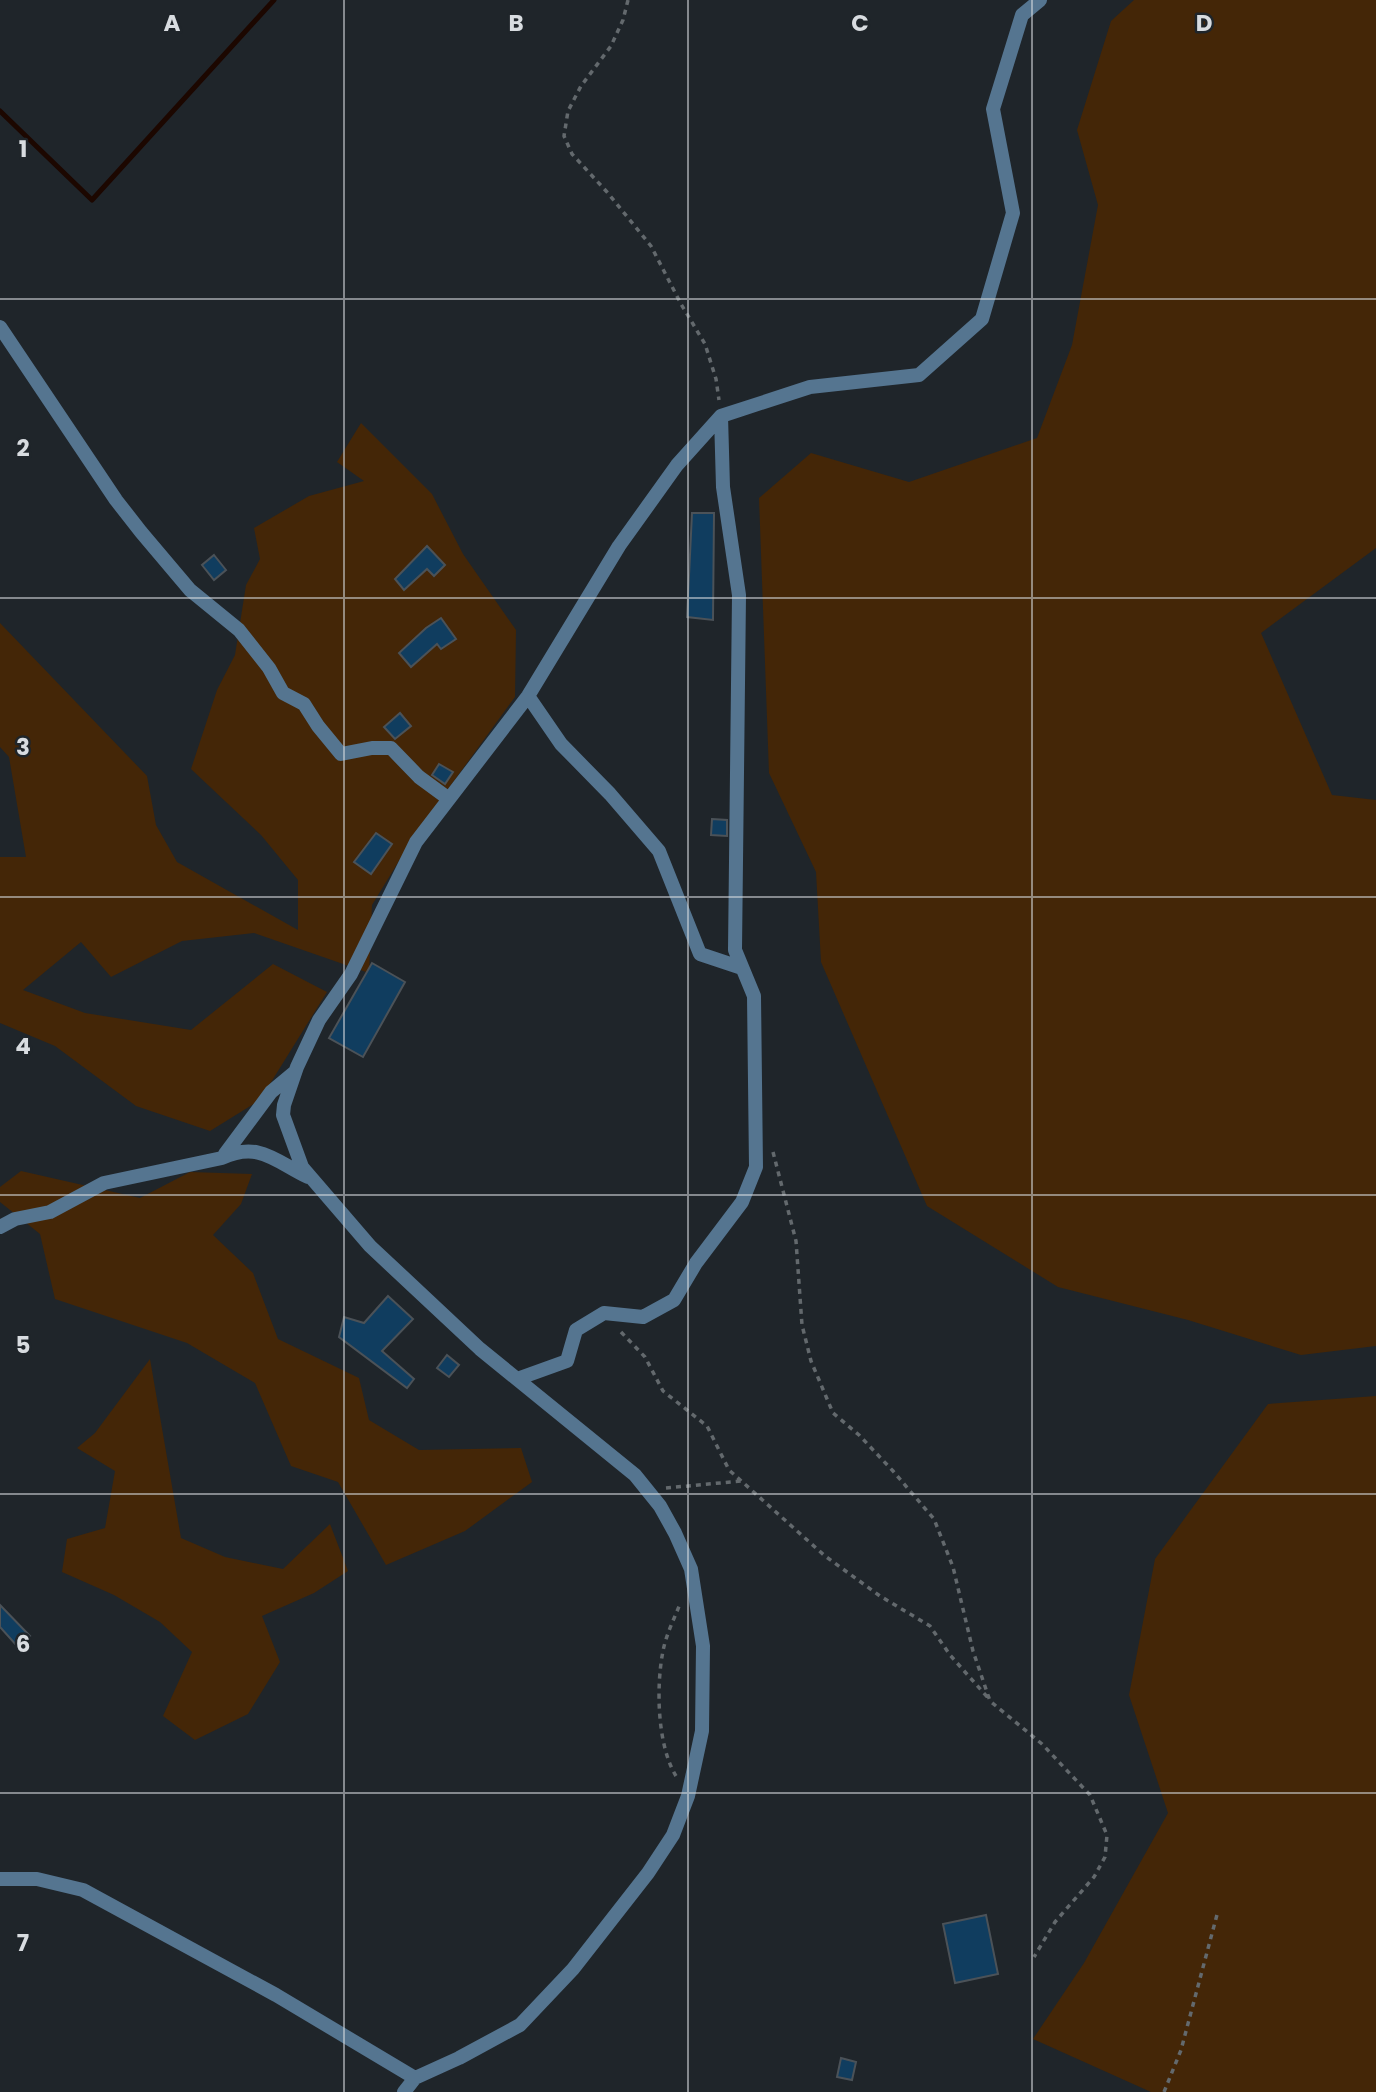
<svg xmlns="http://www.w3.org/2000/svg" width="1376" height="2092" font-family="Poppins,sans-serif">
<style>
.green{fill:#442607}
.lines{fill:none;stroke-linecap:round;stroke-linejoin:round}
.stream{stroke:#1c0700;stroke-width:5}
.building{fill:#103d5f;stroke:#4b5258;stroke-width:2}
.path{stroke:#63696d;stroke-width:3.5;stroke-dasharray:5 5;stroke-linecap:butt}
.minor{stroke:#557590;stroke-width:14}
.grid{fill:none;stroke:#d8dce0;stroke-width:2;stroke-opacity:0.55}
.grid-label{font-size:23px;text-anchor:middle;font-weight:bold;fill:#d8dce0;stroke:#1f252a;stroke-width:5;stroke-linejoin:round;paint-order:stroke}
</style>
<rect width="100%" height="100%" fill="#1f252a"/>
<!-- green -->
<path class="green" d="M1134,0H1376V548L1261,633L1332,795L1376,800V1346L1301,1355L1188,1320L1058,1287L927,1206L821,962L816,872L769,773L759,498L811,453L909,482L1037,438L1072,345L1098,205L1077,130L1111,21Z
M361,423L432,494L463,554L516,630L515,697L416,833L372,905L369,973L254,933L182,941L111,977L81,942L23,990L85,1013L191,1030L273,964L327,992L260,1100L210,1131L136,1106L55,1046L0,1023V857H26L9,757L0,747V623L147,776L156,825L177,862L298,930V880L261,835L191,769L217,690L235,655L246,585L260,559L254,528L309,496L364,481L337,462Z
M21,1171L140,1198L190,1172L252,1174L241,1204L213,1235L253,1273L278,1339L359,1378L369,1420L419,1450L521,1448L532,1482L465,1531L386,1565L338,1482L291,1466L255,1383L187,1343L55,1299L40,1234L0,1202V1187Z
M150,1359L181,1538L225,1557L283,1569L330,1524L348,1571L314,1593L262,1616L280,1662L248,1714L195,1740L163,1716L192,1652L160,1622L114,1595L62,1572L67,1539L105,1528L115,1471L77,1448L95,1433Z
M1376,1396V2092H1151L1033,2039L1084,1963L1168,1813L1129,1695L1155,1559L1268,1404Z"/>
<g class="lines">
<!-- stream -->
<path class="stream" d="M0,111L92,200L274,0"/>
</g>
<!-- building -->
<path class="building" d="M692,513H714L713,620L687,617Z
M427,546L445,565L434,576L427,569L404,590L395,579Z
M214,555L226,570L214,580L202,565Z
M441,618L456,639L441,649L437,644L411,667L399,653L426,628Z
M400,713L411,726L395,739L384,727Z
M439,764L453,772L445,784L432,775Z
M712,819L727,820V836L711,835Z
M376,833L392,844L371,874L354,862Z
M372,963L405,982L363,1057L329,1038Z
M388,1296L413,1319L382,1351L414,1379L407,1388L339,1337L344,1317L364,1323Z
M447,1355L459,1365L449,1377L437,1368Z
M0,1605L30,1636L18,1647L0,1627Z
M986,1915L998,1974L955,1983L943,1924Z
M841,2058L856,2062L852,2080L837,2077Z"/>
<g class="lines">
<!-- path -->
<path class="path" d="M628,0L623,20L611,46L581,86L568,111L564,136L572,154L607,192L651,246L681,304L705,344L716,379L719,400
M773,1152L796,1241L802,1325L811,1361L833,1413L859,1435L893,1471L934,1519L953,1567L973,1651L990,1701L1042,1744L1090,1795L1107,1835L1105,1857L1094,1877L1055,1922L1034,1957
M621,1332L645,1357L663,1391L707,1426L729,1470L825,1556L880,1596L930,1626L950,1655L989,1699
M666,1488L741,1481
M676,1776C657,1745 656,1686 663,1651C666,1635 674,1619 680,1604
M1164,2092L1181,2050L1218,1911"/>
<!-- minor -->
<path class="minor" d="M0,327L116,500L141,532L190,590L239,630L269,668L283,693L304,704L318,726L341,754L372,748H391L419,777L449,799
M528,696L561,744L610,794L659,851L700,954L742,968
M225,1154L271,1092L295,1072
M0,1227L15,1219L50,1212L104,1183L222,1158C259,1141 275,1161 308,1177
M517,1379L567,1361L576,1330L604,1313L643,1317L674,1300L696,1263L742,1202L756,1167L754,996L735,950L739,595L723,487L721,416
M0,1879H37L83,1890L276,1995L415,2078
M404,2092L415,2078L459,2058L520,2025L573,1969L648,1873L673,1835L688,1796L702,1731L703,1646L691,1569L675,1533L660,1506L635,1475L480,1349L370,1246L302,1167L283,1115L284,1105L297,1067L319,1020L351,974L416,842L528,696L619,546L677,465L721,416L810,387L919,375L982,319L1013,213L993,109L1022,15L1040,0"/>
</g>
<!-- grid -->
<path class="grid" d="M344,0V2092M688,0V2092M1032,0V2092M0,299H1376M0,598H1376M0,897H1376M0,1195H1376M0,1494H1376M0,1793H1376"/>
<g class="grid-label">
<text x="172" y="31">A</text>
<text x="516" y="31">B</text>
<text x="860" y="31">C</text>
<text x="1204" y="31">D</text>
<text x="23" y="157">1</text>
<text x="23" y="456">2</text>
<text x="23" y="755">3</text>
<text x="23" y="1054">4</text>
<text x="23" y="1353">5</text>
<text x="23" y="1652">6</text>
<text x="23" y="1951">7</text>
</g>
</svg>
